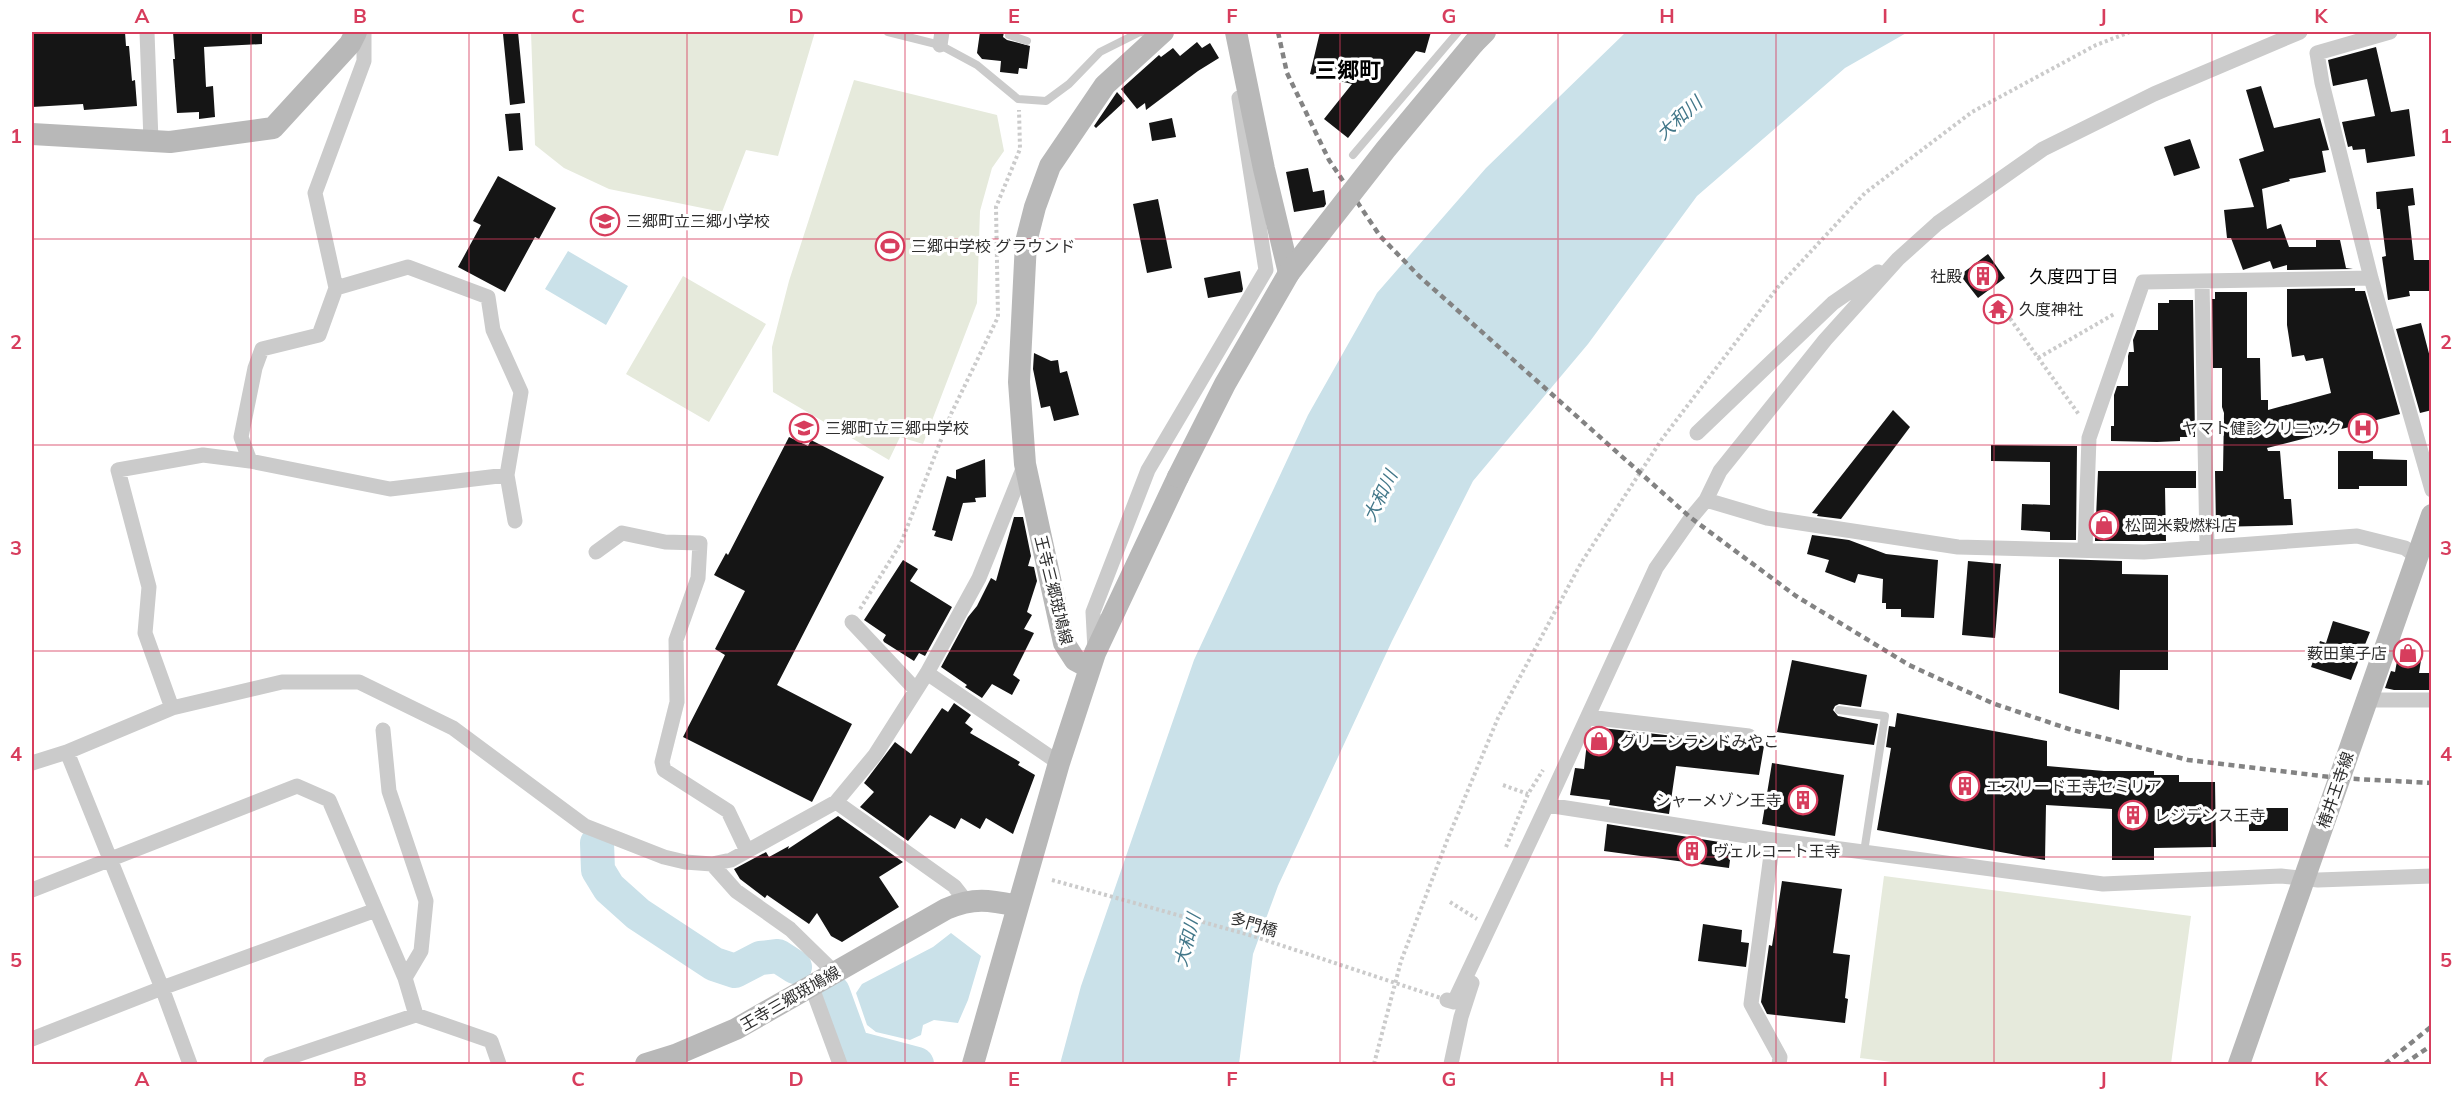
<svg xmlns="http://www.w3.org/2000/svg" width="2463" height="1096" font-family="Mulish,'Noto Sans JP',sans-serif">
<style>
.green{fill:#e6eadc}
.water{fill:#cae1e9}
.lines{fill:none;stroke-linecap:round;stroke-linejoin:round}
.river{stroke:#cae1e9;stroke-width:34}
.building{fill:#151515}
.path{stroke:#cbcbcb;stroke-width:4;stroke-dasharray:3 3;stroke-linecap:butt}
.lane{stroke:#cbcbcb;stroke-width:8}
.street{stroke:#cbcbcb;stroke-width:15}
.secondary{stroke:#b8b8b8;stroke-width:22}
.rail{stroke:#838383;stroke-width:4.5;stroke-dasharray:6 4.5;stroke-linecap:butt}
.path-bridge{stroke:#cbcbcb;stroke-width:4;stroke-dasharray:3 3;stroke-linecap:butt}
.secondary-bridge{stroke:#b8b8b8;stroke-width:22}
.grid{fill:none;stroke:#d73d5d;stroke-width:1.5;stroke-opacity:0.55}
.labels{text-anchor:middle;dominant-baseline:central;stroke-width:6;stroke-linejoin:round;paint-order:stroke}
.poi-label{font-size:16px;fill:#2e2e2e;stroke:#fff;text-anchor:start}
.street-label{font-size:16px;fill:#2e2e2e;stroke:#fff}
.water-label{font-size:18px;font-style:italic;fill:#427789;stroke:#fff}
.neighbourhood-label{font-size:18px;fill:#000;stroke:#fff}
.district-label{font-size:22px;font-weight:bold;fill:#000;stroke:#fff}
.neatline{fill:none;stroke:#d73d5d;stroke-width:2}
.grid-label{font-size:20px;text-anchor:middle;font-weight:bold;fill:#d73d5d}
</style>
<rect width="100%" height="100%" fill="#fff"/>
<!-- green -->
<path class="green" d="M531,32H815L778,156L746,150L722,212L609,189L564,168L535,145Z
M854,80L997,115L1004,151L992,168L980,211L977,303L923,444L900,437L889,460L773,392L772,347L789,281Z
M683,276L766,324L709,422L626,374Z
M1884,876L2191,916L2171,1064H1908L1860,1058Z"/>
<!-- water -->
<path class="water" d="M1626,32H1908L1845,68L1697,196L1588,344L1473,481L1392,641L1278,886L1253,954L1239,1064H1060L1081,986L1194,660L1308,415L1377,293L1486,168Z
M568,251L628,286L606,325L545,289Z
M951,933L981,956L968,1000L958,1023L934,1020L923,1025L921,1035L910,1040L876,1032L867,1025L856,993L862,984L933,947Z"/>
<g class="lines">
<!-- river -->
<path class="river" d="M597,843L598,870L609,888L638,914L714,964L735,971L760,958L778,956L795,967
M833,992L853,1047L917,1064"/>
</g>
<!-- building -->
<path class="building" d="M32,32H125L126,46H129L132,81L135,80L137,106L84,110L83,104L32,107Z
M173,32H262V44L204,47L206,87L213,86L215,117L199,119V112L177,113L173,59H175Z
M518,32L525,103L510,105L503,34Z
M980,32H1004L1003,37L1007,40L1030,46L1027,69L1019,68L1018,74L1000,72L1001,61L982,59L977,53Z
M1320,32H1431L1425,53L1416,51L1348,138L1324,119L1352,84L1310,74Z
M1197,42L1202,48L1210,43L1219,58L1198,71L1146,110L1145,103L1137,109L1121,89L1159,55L1161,57L1173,48L1180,56Z
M2376,47L2391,112L2409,109L2415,156L2367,163L2365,149L2353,150L2352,146L2348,147L2342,122L2375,116L2367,79L2333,86L2328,60Z
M2261,86L2274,128L2320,118L2329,150L2322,151L2326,172L2289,179L2290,181L2262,189L2267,229L2281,224L2289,247H2316V240H2340L2346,268L2353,269L2287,270V265L2273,269L2270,261L2243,270L2231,238H2227L2224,210L2254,207L2239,159L2264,151L2246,90Z
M1117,92L1125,101L1096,128L1094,126Z
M520,113L523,150L509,151L505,114Z
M1172,118L1176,137L1152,141L1149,123Z
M2190,139L2200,168L2174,176L2164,147Z
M1308,168L1313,192L1324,190L1326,204L1324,207L1294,212L1286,172Z
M498,176L556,208L539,239L535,237L505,292L458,267L481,225L473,221Z
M2413,188L2415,205L2408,206L2414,260H2432V291H2409L2410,296L2388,300L2382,257L2386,256L2380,209H2377L2376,192Z
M1158,199L1172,268L1147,273L1133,204Z
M1988,254L2005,278L1978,298L1960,275Z
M1240,271L1243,289L1242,292L1208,298L1204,278Z
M2355,288V291H2365L2400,414L2267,448L2268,451H2280L2284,499H2291L2293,525L2216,527L2215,471H2223L2224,413L2222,407V368H2213L2212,299H2215V292H2247V358H2260L2261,400H2268V410L2331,393L2323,358L2306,361L2304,355L2292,357L2287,325V289Z
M2169,300H2193L2195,437H2180V441L2157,442L2111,441V426H2114V395L2117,386H2128V356L2129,352H2134L2133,340L2137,330H2158V303H2169Z
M2421,323L2432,365V410L2420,413L2396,329Z
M1034,353L1051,361L1058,360L1060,373L1067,371L1079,415L1054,421L1050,406L1041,408L1033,369Z
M1893,410L1910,427L1841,519L1817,516L1818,514L1812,513Z
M789,437L808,446L811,440L884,477L777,685L852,724L812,802L683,737L725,655L715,649L745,591L714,575L726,553L728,555Z
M1991,445L2077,446L2076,540H2050V532L2021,530L2022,504L2050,505V462L1991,461Z
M2338,451H2373V459L2407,460V486H2359V489H2338Z
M985,459L986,497L975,498L976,502L963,503L952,541L934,536L936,531L932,530L947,476L956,479V470Z
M2098,471H2196V488H2165L2166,541H2095Z
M1014,517H1023L1031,556L1028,566L1034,567L1037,581L1027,612L1032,615L1024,629L1034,633L1013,675L1020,680L1012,695L992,684L982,698L965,687L967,685L941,667L968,617L977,606L991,578L996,581Z
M1812,535L1849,540L1886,554L1938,560L1934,618L1901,617V609H1886V603H1882L1883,579L1858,574L1855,583L1825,572L1829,560L1807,554Z
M2059,559L2122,561V574L2168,575V670H2120L2119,710L2059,693Z
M903,560L918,569L910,581L952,607L925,656L919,653L914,661L884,642L883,640L886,635L864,620Z
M1968,561L2001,564L1995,638L1962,635Z
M2333,621L2370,632L2351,680L2311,667L2320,641L2326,643Z
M2399,650L2422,654L2419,673H2432V690H2394L2385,688L2391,671L2395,672Z
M1792,660L1867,675L1861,707L1839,704L1835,706L1833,710L1838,716L1878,724L1874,745L1777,732Z
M954,703L971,715L965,723L973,729L970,733L1020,762L1018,765L1035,775L1013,834L986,818L980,829L961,818L955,829L930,815L908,841L860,807L874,792L864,783L895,742L911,754L942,708L948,712Z
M1897,713L2047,741V766L2104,771H2154V775H2179V782H2215L2216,847L2154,848V860H2112V809L2046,805L2045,860L1877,830L1891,748L1886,747L1889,726L1895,727Z
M1593,727L1764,746L1759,775L1676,766L1669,814L1609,805L1610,800L1570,795L1575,768L1584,769L1587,742Z
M1772,763L1844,775L1835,836L1762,824Z
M2249,808H2288V831H2249Z
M838,816L903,862L879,877L899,907L842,942L831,936L817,913L809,924L767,895L765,898L740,879L734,869L766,852L769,857L789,846L788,849Z
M1607,824L1732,844L1729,868L1604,851Z
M1782,881L1842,889L1833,953L1850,955L1845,998L1848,999L1845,1023L1767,1014L1761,1002L1769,945L1772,946Z
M1703,924L1742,930L1741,942L1749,943L1746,967L1698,961Z"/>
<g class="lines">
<!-- path -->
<path class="path" d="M1996,299L2080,416
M2038,358L2114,314
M860,609L901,543L951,414L998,317L996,207L1020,149L1019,110
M1503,785L1528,794
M1506,847L1528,794L1543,770
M1450,902L1477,919
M1374,1064L1401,961L1448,838L1498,718L1581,563L1662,439L1778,287L1865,193L1972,112L2096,45L2130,32"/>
<!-- lane -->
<path class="lane" d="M888,32L940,45L977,65L1018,99L1046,101L1069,84L1100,52L1140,32L1155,33
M1010,32L1009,35L1027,41
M1353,155L1458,32
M1839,710L1885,716L1864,852"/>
<!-- street -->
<path class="street" d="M147,32L151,141
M2390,32L2317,53L2322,83L2371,278L2432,490
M940,45L942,32
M2202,281L2207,547
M336,288L408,267L488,297L493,330L521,392L507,475L515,521
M1697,433L1833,303L1878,272
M250,461L241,437L255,368L262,349L319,335L336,288L315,193L364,61V32
M1706,500L1767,518L1958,547L2144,552L2357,536L2405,548L2417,557
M2085,549L2089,438L2143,282L2371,278
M596,552L622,533L665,542L700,543L698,578L676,640L677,702L662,762L664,770L728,811L747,851
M852,622L915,689
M1095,650L1093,612L1148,470L1266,270L1239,98
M927,673L1059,763
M2367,700H2432
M172,708L145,633L149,587L118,470L203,455L250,461L390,489L507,475
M1588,717L1749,736
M383,730L389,791L426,901L421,951L405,978
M67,752L162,988L190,1064
M32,763L67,752L172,708L282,682H359L453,728L585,826L664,857L685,862L712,864L731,860L836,802L875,755L927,673L979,578L1025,464
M836,802L954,886L965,900
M1547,805L1773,840L2103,884L2281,876L2318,880L2432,876
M1773,840L1751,1004L1780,1057L1779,1064
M712,864L736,891L790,929L834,972
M32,890L297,786L329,800L405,978L416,1015L491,1041L499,1064
M811,985L840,1064
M1447,1000L1454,1002L1547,805L1656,568L1691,518L1706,500L1720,471L1825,340L1898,259L1938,223L2043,149L2154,94L2300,32
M32,1039L162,988L376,910
M270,1064L416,1015
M1451,1064L1461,1017L1472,983"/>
<!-- secondary -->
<path class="secondary" d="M1236,32L1264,169L1289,273
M1474,43L1485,32
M32,134L170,142L273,128L350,44L356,32
M1090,668L1075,660L1064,643L1025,464L1019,382L1026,242L1035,207L1050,166L1105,85L1163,32
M646,1064L675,1055L736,1029L946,909C974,897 989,900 1018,906
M973,1064L1059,763L1095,653L1178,477
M2239,1064L2432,515"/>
<!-- rail -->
<path class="rail" d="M1278,32L1287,73L1329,160L1380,236L1419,276L1691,518L1796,596L1909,665L1992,703L2069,729L2188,760L2338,778L2432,783
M2385,1064L2432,1026
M2404,1064L2432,1045
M2431,1064H2432"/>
<!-- path-bridge -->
<path class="path-bridge" d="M1052,880L1253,936L1447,1000"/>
<!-- secondary-bridge -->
<path class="secondary-bridge" d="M1178,477L1225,384L1289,273L1386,149L1474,43"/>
</g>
<!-- grid -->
<path class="grid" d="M251,32V1064M469,32V1064M687,32V1064M905,32V1064M1123,32V1064M1340,32V1064M1558,32V1064M1776,32V1064M1994,32V1064M2212,32V1064M32,239H2432M32,445H2432M32,651H2432M32,857H2432"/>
<!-- icons -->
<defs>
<g id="school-ring" transform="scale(1.5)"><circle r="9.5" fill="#fff" stroke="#d73d5d" stroke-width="1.5"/><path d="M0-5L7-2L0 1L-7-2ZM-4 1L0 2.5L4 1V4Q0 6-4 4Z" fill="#d73d5d"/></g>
<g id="stadium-ring" transform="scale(1.5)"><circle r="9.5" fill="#fff" stroke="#d73d5d" stroke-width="1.5"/><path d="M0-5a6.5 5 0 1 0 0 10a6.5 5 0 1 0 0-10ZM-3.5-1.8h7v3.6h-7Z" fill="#d73d5d"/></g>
<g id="building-ring" transform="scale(1.5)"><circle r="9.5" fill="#fff" stroke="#d73d5d" stroke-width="1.5"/><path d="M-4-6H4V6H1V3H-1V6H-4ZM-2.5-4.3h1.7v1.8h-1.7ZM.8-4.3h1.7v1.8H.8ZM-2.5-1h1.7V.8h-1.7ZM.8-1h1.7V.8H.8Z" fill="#d73d5d"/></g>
<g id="temple-ring" transform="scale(1.5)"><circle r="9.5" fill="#fff" stroke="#d73d5d" stroke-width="1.5"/><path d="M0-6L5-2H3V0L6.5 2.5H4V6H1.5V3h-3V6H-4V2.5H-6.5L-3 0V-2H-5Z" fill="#d73d5d"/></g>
<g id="hospital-ring" transform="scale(1.5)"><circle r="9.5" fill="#fff" stroke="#d73d5d" stroke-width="1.5"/><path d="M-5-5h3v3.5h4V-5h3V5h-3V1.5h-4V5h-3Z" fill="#d73d5d"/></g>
<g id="shop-ring" transform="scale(1.5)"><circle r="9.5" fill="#fff" stroke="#d73d5d" stroke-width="1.5"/><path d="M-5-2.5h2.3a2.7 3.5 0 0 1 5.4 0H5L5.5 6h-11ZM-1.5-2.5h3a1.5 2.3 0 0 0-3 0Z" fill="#d73d5d"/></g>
</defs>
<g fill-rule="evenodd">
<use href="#school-ring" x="605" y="221"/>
<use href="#stadium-ring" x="890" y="246"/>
<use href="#building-ring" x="1983" y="276"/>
<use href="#temple-ring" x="1998" y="309"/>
<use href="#school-ring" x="804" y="428"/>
<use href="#hospital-ring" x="2363" y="428"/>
<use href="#shop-ring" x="2104" y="525"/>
<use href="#shop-ring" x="2408" y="653"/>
<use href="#shop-ring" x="1599" y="741"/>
<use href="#building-ring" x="1965" y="786"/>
<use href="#building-ring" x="1803" y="800"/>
<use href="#building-ring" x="2133" y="815"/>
<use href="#building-ring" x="1692" y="851"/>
</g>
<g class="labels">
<!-- poi labels -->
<g class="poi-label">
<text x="626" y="221">三郷町立三郷小学校</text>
<text x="911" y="246">三郷中学校 グラウンド</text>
<text x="1962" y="276" text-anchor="end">社殿</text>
<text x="2019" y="309">久度神社</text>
<text x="825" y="428">三郷町立三郷中学校</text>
<text x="2342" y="428" text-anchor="end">ヤマト健診クリニック</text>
<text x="2125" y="525">松岡米穀燃料店</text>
<text x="2387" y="653" text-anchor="end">薮田菓子店</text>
<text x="1620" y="741">グリーンランドみやこ</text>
<text x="1986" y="786">エスリード王寺セミリア</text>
<text x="1782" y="800" text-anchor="end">シャーメゾン王寺</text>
<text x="2154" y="815">レジデンス王寺</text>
<text x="1713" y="851">ヴェルコート王寺</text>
</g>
<!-- street labels -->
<g class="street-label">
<text transform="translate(1054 590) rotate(76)">王寺三郷斑鳩線</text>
<text transform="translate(2335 790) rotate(-71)">椿井王寺線</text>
<text transform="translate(1254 924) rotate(17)">多門橋</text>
<text transform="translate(790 998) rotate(-30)">王寺三郷斑鳩線</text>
</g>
<!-- water labels -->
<g class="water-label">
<text transform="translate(1679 118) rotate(-42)">大和川</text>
<text transform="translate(1380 496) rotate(-64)">大和川</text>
<text transform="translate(1187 940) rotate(-75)">大和川</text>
</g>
<!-- neighbourhood labels -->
<g class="neighbourhood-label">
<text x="2074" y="276">久度四丁目</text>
</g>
<!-- district labels -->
<g class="district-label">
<text x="1348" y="70">三郷町</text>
</g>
</g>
<!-- border -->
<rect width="2463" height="1096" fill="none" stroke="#ffffff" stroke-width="66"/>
<rect x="33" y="33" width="2397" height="1030" class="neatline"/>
<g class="grid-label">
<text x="142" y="23">A</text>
<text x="360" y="23">B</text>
<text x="578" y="23">C</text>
<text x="796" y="23">D</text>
<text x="1014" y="23">E</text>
<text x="1232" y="23">F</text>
<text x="1449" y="23">G</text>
<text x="1667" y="23">H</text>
<text x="1885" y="23">I</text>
<text x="2103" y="23">J</text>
<text x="2321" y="23">K</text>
<text x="16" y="143">1</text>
<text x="2446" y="143">1</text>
<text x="16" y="349">2</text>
<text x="2446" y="349">2</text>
<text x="16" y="555">3</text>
<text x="2446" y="555">3</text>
<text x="16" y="761">4</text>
<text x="2446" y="761">4</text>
<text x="16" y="967">5</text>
<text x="2446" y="967">5</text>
<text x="142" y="1086">A</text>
<text x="360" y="1086">B</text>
<text x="578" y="1086">C</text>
<text x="796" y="1086">D</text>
<text x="1014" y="1086">E</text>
<text x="1232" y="1086">F</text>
<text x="1449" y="1086">G</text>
<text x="1667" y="1086">H</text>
<text x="1885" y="1086">I</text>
<text x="2103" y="1086">J</text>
<text x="2321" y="1086">K</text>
</g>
</svg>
